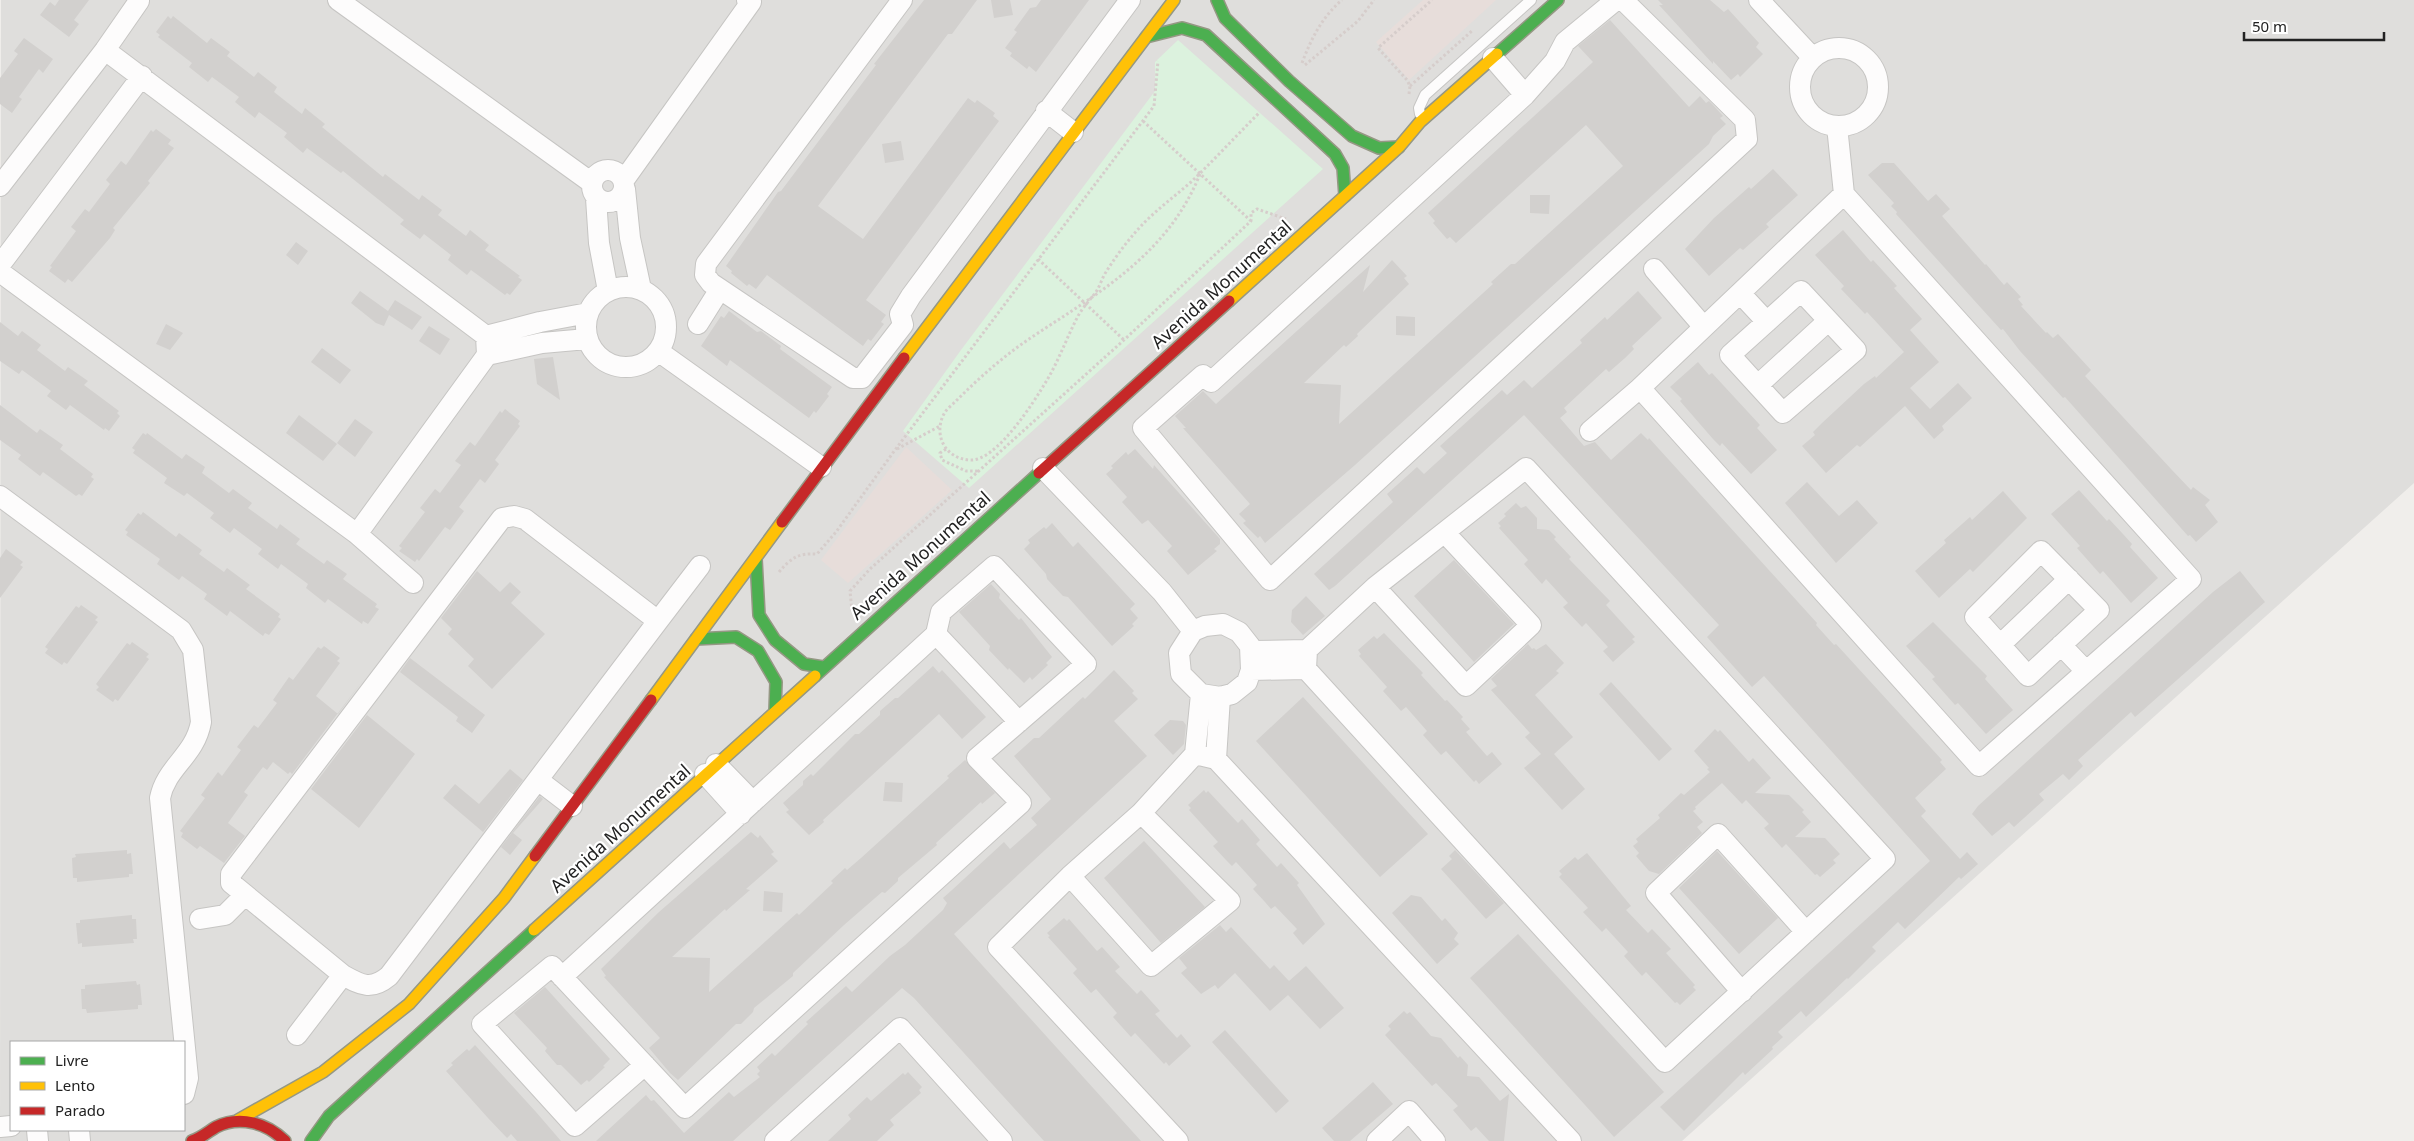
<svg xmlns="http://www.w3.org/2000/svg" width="2414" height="1141" font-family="'Noto Sans',sans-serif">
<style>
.residential{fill:#dfdedc;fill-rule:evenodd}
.commercial{fill:#e7ddda}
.park{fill:#dcf2de}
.building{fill:#d2d0ce}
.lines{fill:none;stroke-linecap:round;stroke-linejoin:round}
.lane-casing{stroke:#c6c5c3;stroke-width:12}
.street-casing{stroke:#c6c5c3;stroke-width:22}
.fast-casing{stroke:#959884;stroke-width:14}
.slow-casing{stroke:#959884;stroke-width:14}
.jam-casing{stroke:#959884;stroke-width:14}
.path{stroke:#d6cdcb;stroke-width:3;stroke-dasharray:2.5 2.5;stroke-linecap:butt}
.lane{stroke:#fdfcfc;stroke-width:10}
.street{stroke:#fdfcfc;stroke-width:20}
.fast{stroke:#4caf50;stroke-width:11}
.slow{stroke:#ffc107;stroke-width:11}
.jam{stroke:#c62828;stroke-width:11}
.labels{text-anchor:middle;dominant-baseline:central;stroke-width:4.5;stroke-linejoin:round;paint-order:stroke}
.street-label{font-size:18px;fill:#222;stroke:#fff}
</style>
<rect width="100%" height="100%" fill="#f0eeeb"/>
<!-- residential -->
<path class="residential" d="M1,0H2414V483L1682,1141H0ZM11,1042H184V1130H11Z"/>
<!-- commercial -->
<path class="commercial" d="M1423,0H1496L1409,80L1376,42Z
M906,447L952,490L848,583L821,560Z"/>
<!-- park -->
<path class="park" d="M1178,40L1323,169L969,488L903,431L961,350L1155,91V62Z"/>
<!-- building -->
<path class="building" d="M59,0H89L74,20L79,24L69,37L40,15L50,2L55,6Z
M924,0H977L952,34H948L818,206L863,239L968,98L975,103L977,100L995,113L993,116L999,121L866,300L886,315L881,322L884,324L871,341L868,339L863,346L767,275L756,289L749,284L747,286L731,273L732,271L726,266L778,192L781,191L876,65L874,64Z
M991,0H1010L1013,15L994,18Z
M1041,0H1089L1036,72L1029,66L1027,69L1010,56L1012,53L1005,48L1017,32L1014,30L1030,8L1036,7Z
M1658,0H1710L1724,12L1728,9L1759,43L1756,47L1763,54L1740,77L1738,74L1731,80L1713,61V64L1659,5H1663Z
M168,16L171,19L173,16L207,43L211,38L230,52L227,56L254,77L258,72L277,87L274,92L302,114L305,108L325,124L322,127L383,177L385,174L419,200L422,195L442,210L438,215L466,236L470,230L489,245L485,250L520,276L518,277L522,280L510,295L507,293L505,295L471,270L467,275L448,260L451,255L424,234L420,239L400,224L404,220L343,171L341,173L307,148L303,153L284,137L287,133L259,112L255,118L235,102L239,97L212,77L208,82L189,67L192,63L158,37L160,35L156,32Z
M1610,20L1689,107L1700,96L1706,103L1709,101L1713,105L1723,116L1720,118L1726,124L1713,136L1709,144L1355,465L1265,543L1260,536L1258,538L1243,523L1246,521L1239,514L1250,504L1183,428H1186L1175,416L1203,391L1216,404L1370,265L1363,292L1392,260L1407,276L1404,278L1409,284L1357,334L1358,336L1346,347L1344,345L1304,383L1341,385L1339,424L1493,284L1491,282L1511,264H1515L1590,196L1623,166L1586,125L1456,243L1450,237L1447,239L1433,223L1435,221L1428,213L1593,62L1578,46Z
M24,38L53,59L43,73L39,69L19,97L22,99L12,113L0,104V78L18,54L14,51Z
M156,129L171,140L168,144L174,148L148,181L150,183L113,228L115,230L110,238L72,282L68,279L65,283L49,271L52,267L50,266L76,231L71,227L85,209L89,212L110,184L106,180L121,161L126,165L151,130L153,132Z
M901,141L904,160L885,163L882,144Z
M1882,163H1894L1928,201L1936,194L1950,209L1942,216L1985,265L1986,264L2004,285L2007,282L2021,297L2018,299L2023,305L2021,306L2046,333L2047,332L2053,338L2058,334L2091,370L2085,376L2172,470L2191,490L2193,487L2210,500L2205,505L2218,522L2196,542L2190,535L2188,536L2065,397L2063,398L2020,351L2003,329L2001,330L1896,214L1897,212L1891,206L1894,203L1868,175Z
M1773,169L1798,195L1766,224L1769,227L1743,250L1740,248L1709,276L1685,249L1714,218L1749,187L1751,189Z
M1530,195H1550L1549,214L1530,213Z
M1843,230L1871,262L1873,260L1897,286L1894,288L1922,319L1910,330L1939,362L1910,388L1930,409L1958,383L1972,398L1942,426L1944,430L1934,439L1905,406L1860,447L1857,445L1826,473L1802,446L1815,435L1813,432L1822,423L1864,384L1875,376L1876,378L1904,352L1867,312L1865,314L1841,289L1844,286L1815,255Z
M296,242L308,251L298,265L286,255Z
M360,291L388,311L395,300L422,317L412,330L389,315L384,326L376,323L351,303Z
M1638,291L1662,318L1632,346L1634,349L1625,358L1609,372L1606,369L1564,408L1567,412L1560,418L1584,446L1595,442L1611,460L1641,433L1648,440L1649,438L1817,623L1816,625L1834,645L1836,644L1942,760L1940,762L1946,769L1915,798L1926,811L1921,816L1960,859L1967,852L1978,864L1961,879L1959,877L1905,929L1898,922L1872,947L1876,951L1848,979L1847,978L1806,1017L1801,1011L1778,1032L1783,1037L1772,1047L1773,1049L1745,1075L1743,1072L1684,1131L1660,1107L1930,861L1764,676L1752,687L1707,637L1719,625L1524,415L1335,586L1329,590L1314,574L1393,502L1387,494L1417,467L1424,474L1447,453L1440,446L1502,390L1507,395L1524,380L1532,388L1582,343L1580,340L1605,317L1607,320Z
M729,311L757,332L761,331L781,346L780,349L832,387L827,394L829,396L816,413L814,411L809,418L730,360L727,366L701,346L721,316L724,318Z
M1396,316L1415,317V336L1396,335Z
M0,322L18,336L22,331L41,345L37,350L65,371L68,367L88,381L84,385L119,411L117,413L120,416L109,431L105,428L104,430L70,405L66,410L47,396L51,391L22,370L19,374L0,361Z
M166,324L183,333L170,350L156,344Z
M429,326L450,339L440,355L419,341Z
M322,348L351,370L340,384L311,362Z
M553,357L560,400L537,384L534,359Z
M1698,362L1709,375L1712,373L1760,425L1757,428L1777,450L1751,474L1722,443L1720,446L1713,439L1680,401L1682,399L1670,387Z
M0,405L37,433L40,429L63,445L60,449L93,474L91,477L94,479L82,496L79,494L76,496L43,472L40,476L18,459L21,455L0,440Z
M505,409L520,421L518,424L520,426L495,460L499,464L485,483L480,479L459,507L464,511L450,530L445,527L419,561L417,559L415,562L399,551L402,548L399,546L425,512L420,508L435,489L440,493L461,465L455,461L470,442L475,446L500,411L502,413Z
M299,415L337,444L323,461L286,433Z
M355,419L373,432L355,457L337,443Z
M143,433L146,435L147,433L182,459L186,454L205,467L202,473L229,493L233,489L252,503L248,508L277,529L280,524L300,539L296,544L324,564L327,560L347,574L343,579L377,604L375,607L379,609L368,624L363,621L362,624L328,599L325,603L306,588L308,584L281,564L278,569L258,554L262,549L234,528L230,533L210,518L214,513L187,493L184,496L164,483L167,478L133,453L135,450L132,448Z
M1135,449L1153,469L1154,465L1220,539V544L1214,549L1217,551L1188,575L1167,551L1172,546L1148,520L1142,524L1122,502L1127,497L1106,474L1113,468L1111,466L1126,452L1128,455Z
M1807,482L1839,516L1857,500L1878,523L1836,563L1785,503Z
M2079,490L2107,521L2109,519L2123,534L2132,544L2130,547L2158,578L2131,603L2103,571L2100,574L2077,548L2080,546L2051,514Z
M2003,491L2027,518L1973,572L1970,569L1939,598L1915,571L1946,543L1944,540L1970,517L1972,520Z
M1516,503L1521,508L1526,506L1537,518V529L1549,530L1556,537L1554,539L1571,557L1569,559L1610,601L1606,605L1635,637L1632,639L1635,642L1613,662L1603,651L1608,647L1586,623L1582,627L1563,607L1568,603L1546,579L1542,584L1524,564L1528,560L1499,528L1501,526L1498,523L1506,516L1504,514Z
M143,512L176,537L179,533L202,550L199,554L224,572L227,568L250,585L246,589L280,614L278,617L281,619L269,635L265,633L263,636L230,611L227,616L204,599L207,594L182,576L179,580L157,564L160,559L126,535L128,532L125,530L138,513L141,515Z
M1052,523L1073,547L1078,542L1135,604L1130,609L1138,618L1132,624L1134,626L1112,646L1068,597L1063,596L1047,579L1046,574L1024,549L1030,543L1028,540L1044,527L1046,529Z
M6,549L23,562L20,565L23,567L0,598V558Z
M1454,560L1514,624L1474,662L1414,596Z
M477,571L500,592L510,582L521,592L511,603L545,634L492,689L468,666L474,659L448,634L452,629L441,618Z
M2240,571L2265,602L2142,711L2135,717L2131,712L2078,760L2083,766L2069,780L2063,774L2039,794L2044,800L2014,827L2009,822L1992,836L1972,814L1978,806L2213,592Z
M991,584L1000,594L999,598L1019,620L1021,618L1052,657L1046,663L1048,665L1032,680L1030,677L1024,683L1009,668L1008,670L989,650L990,646L959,612Z
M1306,596L1325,616L1303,635L1291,622L1292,610Z
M81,605L98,617L95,620L98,622L67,664L64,662L62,665L45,653L48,649L45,647L76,606L79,608Z
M1933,622L1987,676L1985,679L2013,710L1986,734L1958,703L1955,705L1932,679L1935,677L1906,646Z
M1384,633L1423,673L1421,675L1445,701L1447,700L1463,717L1461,719L1470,729L1466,732L1487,756L1492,752L1502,764L1479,784L1476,780L1474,782L1446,751L1441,755L1423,735L1427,731L1406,707L1401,711L1383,691L1387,687L1359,656L1361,654L1358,650L1374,636L1377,639Z
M132,642L149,654L146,657L149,659L118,701L115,699L113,702L96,690L99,687L96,684L127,643L130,645Z
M1528,644L1532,649L1534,648L1536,650L1546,644L1564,663L1556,671L1559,673L1535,695L1573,737L1554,754L1585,789L1562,810L1524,768L1541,754L1525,737L1530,733L1491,690L1497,686L1491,679Z
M324,646L340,658L337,661L340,663L316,696L338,714L363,680L292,774L290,772L288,774L273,762L267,770L263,767L244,792L248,795L228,823L245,836L224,863L200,846L197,849L181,837L183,833L180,831L205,798L201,795L218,772L222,776L241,750L237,747L254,725L258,728L277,703L273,700L289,677L293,680L318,647L321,649Z
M410,658L485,715L472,733L456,721L458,717L400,672Z
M933,666L939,673L942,670L986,717L962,739L939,714L823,820L824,822L809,835L786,812L789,810L783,803L803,785V781L811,774L813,776L855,734H859L880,715V711L895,698H898Z
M1114,670L1134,691L1132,693L1138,699L1114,721L1147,756L954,934L1141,1141H1044L914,998L902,988L733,1141H596L646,1095L651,1101L654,1100L684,1133L729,1092L734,1097L760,1077L757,1074L760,1071L757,1067L772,1053L775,1056L808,1024L806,1022L846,986L852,992L890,956L905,945L943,910L947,903L943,898L952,890L1004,842L1010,849L1037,825L1031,818L1051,799L1014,756L1034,738H1039L1083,697L1085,699Z
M1611,682L1672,749L1659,761L1599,694Z
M1303,697L1428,834L1380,877L1256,741Z
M367,715L415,754L359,828L311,789Z
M1170,720L1183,721L1186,725L1184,744L1173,755L1154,735Z
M1715,729L1718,732L1720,730L1749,762L1753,758L1771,778L1755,793L1789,795L1804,810L1802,812L1811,822L1795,837L1825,838L1840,854L1833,860L1836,863L1820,877L1817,874L1815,875L1786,844L1782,848L1764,828L1769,824L1746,800L1742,804L1722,783L1695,807L1696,809L1693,811L1703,822L1697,827L1702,833L1659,874L1649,871L1636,856L1639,853L1633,846L1638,842L1636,839L1660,818L1658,815L1681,793L1684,795L1710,772L1707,769L1709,768L1694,751Z
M965,760L995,793L982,804L981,802L936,843L937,845L898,878V881L885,893L882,892L844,925L793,973V976L754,1008L753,1012L741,1024H736L678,1080L670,1073L649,1048L660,1038L604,977L606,976L601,969L659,912L751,832L758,838L760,835L774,852L771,854L778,861L746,889L750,890L726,911L725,909L672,957L710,958L709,992L797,913L799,915L833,883L831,881L845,868L847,870L861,858L949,778L947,776Z
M510,769L523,780L483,832L443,798L455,784L479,804Z
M885,782L903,783L902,802L883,801Z
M1204,790L1206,793L1208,791L1238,823L1242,819L1260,840L1256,844L1277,867L1281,863L1299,883L1297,885L1325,924L1303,945L1293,933L1297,929L1275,906L1271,909L1265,902L1253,889L1257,885L1236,862L1232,866L1226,860L1213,846L1218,842L1189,810L1191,808L1188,805Z
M540,796L543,799L513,833L522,840L510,855L501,847Z
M1144,841L1205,907L1161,943L1104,878Z
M127,850V854L131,853L133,874H129V877L77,882V878H73L72,858L76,857L75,854Z
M1455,850L1504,903L1486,919L1441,869L1452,859L1449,856Z
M1717,851L1778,918L1739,954L1679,888Z
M1587,853L1631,906L1626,910L1648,933L1652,929L1671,949L1666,953L1695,985L1693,987L1696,990L1680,1005L1677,1002L1675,1003L1646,972L1642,976L1624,956L1628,952L1606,928L1602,932L1583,912L1588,908L1559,877L1562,874L1559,871L1575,857L1578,860Z
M764,891L783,893L782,912L763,911Z
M1411,895L1421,897L1442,921L1445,918L1458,933L1454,939L1459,944L1437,964L1392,913Z
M132,915V919H136L137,939H133L134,943L82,947V943L78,944L76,923H80V920Z
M1064,918L1067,921L1069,919L1097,951L1102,947L1120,967L1115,971L1137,994L1141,990L1160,1011L1155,1014L1177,1038L1181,1034L1191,1046L1169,1066L1166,1062L1164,1064L1135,1033L1131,1037L1113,1017L1117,1013L1096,989L1091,993L1073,973L1077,969L1048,937L1050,936L1047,933Z
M1220,925L1226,932L1231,927L1270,969L1274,965L1289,981L1306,966L1344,1008L1320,1029L1288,995L1270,1011L1235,973L1218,989L1215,985L1201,994L1181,973L1187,968L1179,958Z
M1518,934L1664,1092L1614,1137L1470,978Z
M136,981L137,985L140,984L142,1005H138V1009L87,1013L86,1009H82L81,989H85V985Z
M545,987L610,1059L603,1066L605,1067L589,1082L587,1080L581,1085L561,1065H557L545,1051L547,1048L514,1013Z
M1404,1011L1407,1014L1410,1012L1431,1036L1441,1038L1458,1058L1460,1056L1468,1065L1467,1076L1479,1077L1500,1101L1509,1094L1504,1141H1489L1476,1127L1471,1131L1453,1110L1458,1106L1436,1083L1432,1086L1385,1035L1391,1029L1388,1026Z
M1225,1030L1289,1101L1276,1113L1212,1042Z
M475,1045L536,1112L561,1141H517L511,1134L507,1138L488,1118L446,1071L453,1065L451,1063L467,1049L469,1051Z
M908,1072L922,1087L919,1090L921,1093L890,1120L894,1125L877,1141H828L851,1119L848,1115L867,1097L871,1101L903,1073L905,1075Z
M1373,1082L1393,1104L1350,1141H1334L1322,1128Z"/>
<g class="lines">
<!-- lane casing -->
<g class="lane-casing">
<path id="lane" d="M1420,114L1419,108L1425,95L1531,0"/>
</g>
<!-- street casing -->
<g class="street-casing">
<path id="street" d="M338,0L592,183
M902,0L706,264L705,275L711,283L853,378H862L903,325L900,314L911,296L1130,0
M1616,0L1565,42L1555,61L1525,95L1211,382L1203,375L1143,428L1270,580L1747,139L1745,120L1623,0
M1759,0L1813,58
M1800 87a39 39 0 1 1 78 0a39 39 0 1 1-78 0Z
M105,50L486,336
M1493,58L1525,95
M1046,111L1073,132
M1837,126L1844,194L2191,579L1979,766L1640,388L1844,194
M592 186a16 16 0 1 1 32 0a16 16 0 1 1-32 0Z
M624,180L751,2L747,0
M0,186L105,50L139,1
M625,189L630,238L641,289
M596,198L599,243L608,291
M0,265L142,76
M1654,269L1703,326
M0,272L357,534L413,583
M586 327a40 40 0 1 1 80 0a40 40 0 1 1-80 0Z
M1801,291L1856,350L1783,413L1730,355Z
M1740,293L1767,322
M698,324L720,289
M486,336L540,322L588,313
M658,351L821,467
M487,355L542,343L587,339
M1758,385L1828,321
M1590,431L1640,388
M1043,468L1162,592L1193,631
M1526,468L1885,859L1665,1062L1306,669L1307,650L1375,587Z
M0,496L181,630L193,650L201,722C195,756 166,767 160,798L188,1078L184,1094
M357,534L487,355L486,336
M2041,551L2099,610L2028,676L1975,617Z
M1375,587L1466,686L1531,625L1445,533
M658,621L525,519L514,516L502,518L231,874V883L343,975C361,985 371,991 389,976L658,621L700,566
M1223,624L1239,632L1250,646L1251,670L1247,682L1232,694L1220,697L1201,694L1181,674L1179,653L1193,631L1205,626Z
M2000,645L2069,579
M2061,645L2085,670
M1252,651L1307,650
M1251,670L1306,669
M1195,754L1201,694
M1216,759L1220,697
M716,764L753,802
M705,774L741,814
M538,780L572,806
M1070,876L1151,966L1230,901L1141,813
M200,919L225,915L244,896
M562,977L936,634L1019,722
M1742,992L1656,893L1718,834L1806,932
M297,1035L343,975
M645,1065L575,1126L482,1024L552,966L685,1108L1021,803L977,758L1086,664L994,566L941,612L936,634
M0,1127L11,1126
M37,1130L38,1141
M79,1130L80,1141
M775,1141L900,1028L1002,1141
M1178,1141L998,947L1070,876L1141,813L1195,754L1216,759L1571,1141
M1377,1141L1409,1111L1435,1141"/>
</g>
<!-- fast casing -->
<g class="fast-casing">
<path id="fast" d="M1217,0L1225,18L1289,81L1352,136L1379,148L1399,147
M1146,37L1182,28L1206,35L1335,154L1343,168L1345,196
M1497,54L1558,0
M756,559L759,615L775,640L804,664L823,667
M696,639L736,637L758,651L776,682L775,711
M815,676L1039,473
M311,1141L329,1116L534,930"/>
</g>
<!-- slow casing -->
<g class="slow-casing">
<path id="slow" d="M1229,301L1399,147L1420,122L1497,54
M904,358L1174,0
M651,700L782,522
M534,930L815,676
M238,1120L323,1072L409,1004L504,898L535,856"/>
</g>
<!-- jam casing -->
<g class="jam-casing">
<path id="jam" d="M1039,473L1229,301
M782,522L904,358
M535,856L651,700
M192,1141C201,1138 208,1132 216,1127C240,1115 267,1123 285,1141"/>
</g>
<!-- path -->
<path class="path" d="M1302,63C1311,39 1322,17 1342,0
M1305,65L1358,21L1374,0
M1410,86L1473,30
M1409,94L1410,86L1407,80L1378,48L1432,0
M1143,121L1251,221
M1200,174C1168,254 1100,292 1032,337C1005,355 980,377 957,400C953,404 948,408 945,412C932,434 945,459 970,460C996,462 1034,402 1047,380C1059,360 1067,337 1078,316C1083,307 1090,300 1096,292C1100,286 1102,278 1106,272C1116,256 1128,240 1141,226C1156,210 1174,197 1191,182C1214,160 1236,136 1259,113
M1038,259L1124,340
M897,449L940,426
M946,449L940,453L942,460L966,471H978
M779,572C791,558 798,553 817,554L836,532L895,450L1154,106L1158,61
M852,611L850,591L870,569L1124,340L1251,221V213L1257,209L1286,219"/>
<!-- lane -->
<use href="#lane" class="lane"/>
<!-- street -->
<use href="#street" class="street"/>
<!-- fast -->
<use href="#fast" class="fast"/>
<!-- slow -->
<use href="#slow" class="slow"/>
<!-- jam -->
<use href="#jam" class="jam"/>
</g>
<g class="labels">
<!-- street labels -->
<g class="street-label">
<text transform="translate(1221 284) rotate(-42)">Avenida Monumental</text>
<text transform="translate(920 555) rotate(-42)">Avenida Monumental</text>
<text transform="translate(620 828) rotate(-42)">Avenida Monumental</text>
</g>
</g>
<!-- legend -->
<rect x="10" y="1041" width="175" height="90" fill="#ffffff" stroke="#a7a7a7"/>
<rect x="20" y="1057" width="25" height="8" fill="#4caf50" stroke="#a7a7a7"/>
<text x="55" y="1066" font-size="15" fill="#222222">Livre</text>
<rect x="20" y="1082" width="25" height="8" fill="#ffc107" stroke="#a7a7a7"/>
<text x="55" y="1091" font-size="15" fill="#222222">Lento</text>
<rect x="20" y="1107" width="25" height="8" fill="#c62828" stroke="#a7a7a7"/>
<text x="55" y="1116" font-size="15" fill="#222222">Parado</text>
<!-- scale -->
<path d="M2244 32v8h140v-8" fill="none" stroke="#222222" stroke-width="2.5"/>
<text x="2252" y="32" font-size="15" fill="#222222" stroke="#ffffff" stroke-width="4" paint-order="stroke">50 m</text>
</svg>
